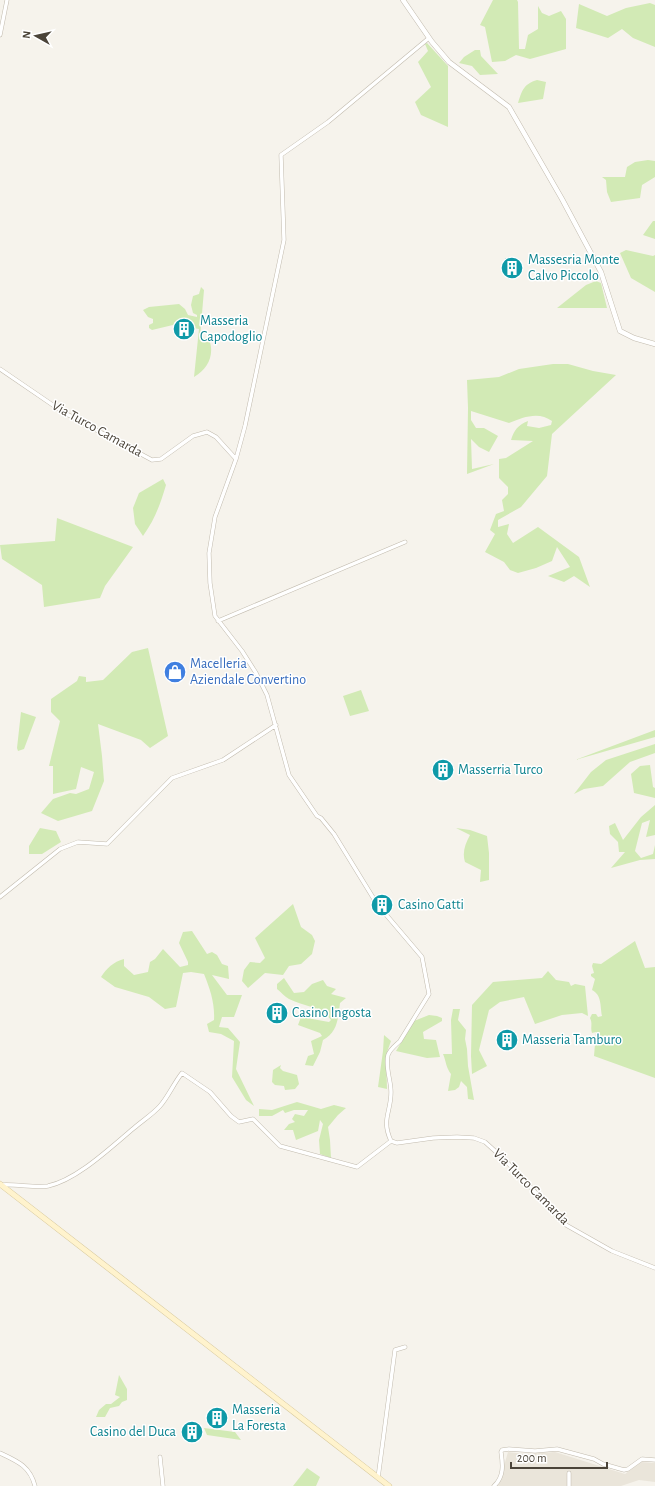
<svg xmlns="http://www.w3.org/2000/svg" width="655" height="1486" font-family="'Alegreya Sans',sans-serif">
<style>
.residential{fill:#eae5da}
.green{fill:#d2eab5}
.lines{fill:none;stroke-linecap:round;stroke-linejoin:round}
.minor-casing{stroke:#c2bbae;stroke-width:4.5}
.tertiary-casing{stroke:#c2bbae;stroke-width:5.5}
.secondary-casing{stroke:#d6c79b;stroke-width:6}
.minor{stroke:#fff;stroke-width:3.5}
.tertiary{stroke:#fff;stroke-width:4.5}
.secondary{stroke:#fff3cd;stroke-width:5}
.labels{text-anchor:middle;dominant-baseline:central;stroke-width:3;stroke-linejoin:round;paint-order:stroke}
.culture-label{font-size:14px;fill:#0d838f;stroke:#fff;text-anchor:start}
.street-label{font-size:14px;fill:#4b4439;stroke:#fff}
.shop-label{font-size:14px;fill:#366cbe;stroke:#fff;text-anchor:start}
</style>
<rect width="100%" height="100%" fill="#f6f3ec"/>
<!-- residential -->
<path class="residential" d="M508,1452L524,1454L555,1452L625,1474L641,1462L655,1463V1482L639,1480L621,1486H498Z"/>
<!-- green -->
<path class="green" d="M493,0H517L518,2L519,49H525L528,35L538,29V6L542,13L549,16L561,11L566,19V49L530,59L516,55L505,61L492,62L485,27L480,25Z
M650,3L655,5V47L633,38L622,29L608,38L576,28L579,4L607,16L626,8Z
M427,43L448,66V127L421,115L415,102L431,87L418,62L428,51L425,44Z
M475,50H480L481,56L498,74L480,75L472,66L459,63L464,57Z
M537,80L546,82L543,99L518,103C522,90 524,84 537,80Z
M648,160L655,161V177L642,185L640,198L611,202L607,192L606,180L602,177H625L627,167L635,162Z
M653,221H655V239L643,235Z
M626,250L653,256L655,255V292L631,278L620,253Z
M596,281L601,283L607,308H557L586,285Z
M201,287L204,290L200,337L209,339C215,355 208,369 194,377L199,329L188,327L187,324H177L152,330L149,328V325L153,323V319L148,317L143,310L149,307L179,304L185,309L188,315L197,317V315L193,313L191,305L193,296L199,294Z
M553,364H568L593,371L616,375L552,434L547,476L521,507L498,520V527L509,524L507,534L513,543L538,527L579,557L590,587L574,576L564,582L548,576L570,567L557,547L552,561L536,568L518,573L510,570L504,562L485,552L495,534L490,530L496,514L504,511L502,500L508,494V487L499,478V459L506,458L533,441L511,440C514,430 518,425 528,421L527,426L539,428L551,425L552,421C539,411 523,417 509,423L471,411V420L476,428H484L498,436L489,452L479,447L471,439L472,469L494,464L467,474L468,408L467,380L499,377L519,369Z
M163,479L166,485C160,505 155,519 143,536L135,524L133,508L139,493Z
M57,518L133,547L105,586L100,598L44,607L42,585L2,559L0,545L55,541Z
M148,648L168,736L150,748L141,740L98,724L102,756L104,781L92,811L58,821L41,813L53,799L70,793L76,794L89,789L94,772L81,767L76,789L53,794V766H49L60,721L51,712V699L77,681L79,676L86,677V682L103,680L132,652Z
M361,690L369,711L350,716L343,696Z
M21,712L36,717L24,749L18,751L17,748Z
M655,730V737L575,760Z
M655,744V753L630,762L603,786L584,789L574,794L591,772L606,760Z
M650,765L653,787L655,788V798L634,793L631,774L640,766Z
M655,805V835L646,837L650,820L642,823L635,851L641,858L653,854L655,845V859L640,860L611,868L625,852H619L618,842L610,834L609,826L615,823L623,840L641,817Z
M40,828L56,831L61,842L42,854H29V846Z
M456,828L470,830L487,836L489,853V880L480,882L481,870L465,862C462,853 465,844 470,835Z
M293,904L301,927L312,935L315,941L312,954L301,964L289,966L283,975L265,973L248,988L242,981L244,970L250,962L260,963L265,958L255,938Z
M192,931L207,954L212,952L217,955L222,964L228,966L229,979L212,975L227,995H242L234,1017H222L219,1027L228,1028L240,1042L236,1069L254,1106L246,1100L232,1077L234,1041L221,1034L209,1032L207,1024L214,1020C215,1003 210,989 204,974L191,972L183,973L176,1007L165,1009L149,997L115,987L101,977C107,968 113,962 124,959V966L134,975L148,972L150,962L155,959L163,949L180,967L188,965V962L179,943L183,932Z
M635,941L645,968L655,967V1078L594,1056L596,1032L592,1033C590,1027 593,1024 590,1018L592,1014H596L598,1017L602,1016C600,1006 602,995 592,990L595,979L591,976V974L594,973L592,966L593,963L601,964Z
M548,971L556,980L569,982L571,986L575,984L585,986L588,1016L582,1013L562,1015L535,1024L524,997L500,1002L489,1010L479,1050L487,1066L472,1074L471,1056L472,1005L493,982L542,978Z
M284,978L294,993L304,992L312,984L323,980L327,986L336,989L331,994L346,998L340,1003C338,1018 338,1032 323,1040L320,1052L313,1066L305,1065L308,1056L314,1054L311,1041L322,1036L320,1033L298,1025L301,1017L329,1022L331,1020C322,1007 303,1006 289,999C285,997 281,992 277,989V984Z
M453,1009H460L458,1020L466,1030L465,1039L467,1049L468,1066L474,1100L468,1099L467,1087L461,1081L459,1087L455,1090L448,1091L451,1074C446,1068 446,1061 443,1054H452L451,1020Z
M429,1015L437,1016L442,1018V1021L423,1032L424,1039L436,1040L440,1057L427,1058L396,1051L414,1021Z
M384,1035L391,1041L386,1055L387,1089L378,1087L383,1051Z
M281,1065L280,1068L283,1071L297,1075L299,1084L295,1089L285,1090L284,1086L275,1085L272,1082L273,1070Z
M297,1102L321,1109L334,1105L346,1108L338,1115L328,1127L330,1140L331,1158L320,1154L319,1140L323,1124L320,1120L318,1131L296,1140L293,1130H284L289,1124L295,1122L292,1119L295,1114L304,1116L308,1110H294L285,1113L283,1110L272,1116H259V1109L272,1110Z
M119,1375L127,1389V1400L122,1402L119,1406L110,1408L105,1417H96L99,1410L106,1404H111L120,1397L115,1395Z
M204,1428L235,1432L241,1440L207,1435Z
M307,1468L320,1477L316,1486H293Z"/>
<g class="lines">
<!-- minor casing -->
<g class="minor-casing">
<path id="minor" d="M0,35L7,0
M429,38L328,122L281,155L284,240L245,426L236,459L215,517L209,553L210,583L215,616L242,651L256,673L267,695L289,775L317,816L321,818L334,834L377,904L422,957L429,994L400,1041C396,1045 390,1049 388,1055C385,1067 391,1080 391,1092C391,1113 381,1119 391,1141L397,1143L433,1138L457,1137L474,1138L485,1142L505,1160L566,1225L612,1251L655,1268
M0,369L63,412L152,460L161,459L193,436L207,432L216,437L236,459
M218,621L405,542
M0,897L60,849L78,842L107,844L172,778L223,760L276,725
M2,1185C16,1184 36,1188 48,1186C77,1180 111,1147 134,1128C142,1121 153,1114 160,1106C168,1097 174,1083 182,1073L210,1092L231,1116L239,1122L253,1119L280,1146L357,1167L391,1141
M0,1453C17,1461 30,1466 35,1486
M160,1457L163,1486
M569,1473V1486
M378,1478L395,1350L405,1347
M494,1486C504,1477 503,1465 501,1452L502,1450L509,1449L535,1451L557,1449L594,1459L603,1464L624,1470L628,1469L642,1459L655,1460"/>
</g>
<!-- tertiary casing -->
<g class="tertiary-casing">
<path id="tertiary" d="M403,0L432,42L449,62L509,107L562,199L601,272L620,331L634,338L655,344"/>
</g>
<!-- secondary casing -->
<g class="secondary-casing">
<path id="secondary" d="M0,1184L389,1486"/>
</g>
<!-- minor -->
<use href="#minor" class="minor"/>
<!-- tertiary -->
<use href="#tertiary" class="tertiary"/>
<!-- secondary -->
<use href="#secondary" class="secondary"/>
</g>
<!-- icons -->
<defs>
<g id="building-disc" transform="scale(1.15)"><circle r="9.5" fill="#0f9aa8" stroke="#fff"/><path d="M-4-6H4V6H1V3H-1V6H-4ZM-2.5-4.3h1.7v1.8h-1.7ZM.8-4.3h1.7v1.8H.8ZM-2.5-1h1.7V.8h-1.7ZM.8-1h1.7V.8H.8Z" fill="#fff"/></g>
<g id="shop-disc" transform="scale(1.15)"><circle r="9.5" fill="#3f7fe0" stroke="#fff"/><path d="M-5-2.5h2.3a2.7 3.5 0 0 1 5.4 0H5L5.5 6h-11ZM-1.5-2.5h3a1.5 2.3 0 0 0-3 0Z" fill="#fff"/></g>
</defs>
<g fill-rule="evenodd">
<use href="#building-disc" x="512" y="268"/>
<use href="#building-disc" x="184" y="329"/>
<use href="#shop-disc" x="175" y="672"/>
<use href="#building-disc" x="443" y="770"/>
<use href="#building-disc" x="382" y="905"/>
<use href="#building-disc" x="277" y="1013"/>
<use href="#building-disc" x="507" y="1040"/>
<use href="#building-disc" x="217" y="1418"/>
<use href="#building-disc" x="192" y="1432"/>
</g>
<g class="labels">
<!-- culture labels -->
<g class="culture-label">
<text x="528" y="260">Massesria Monte<tspan x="528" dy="16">Calvo Piccolo</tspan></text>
<text x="200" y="321">Masseria<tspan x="200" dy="16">Capodoglio</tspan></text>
<text x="458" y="770">Masserria Turco</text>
<text x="398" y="905">Casino Gatti</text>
<text x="292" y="1013">Casino Ingosta</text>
<text x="522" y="1040">Masseria Tamburo</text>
<text x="232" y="1410">Masseria<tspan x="232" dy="16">La Foresta</tspan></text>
<text x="176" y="1432" text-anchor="end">Casino del Duca</text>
</g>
<!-- street labels -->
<g class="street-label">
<text transform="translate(97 429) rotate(29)">Via Turco Camarda</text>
<text transform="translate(531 1187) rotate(45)">Via Turco Camarda</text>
</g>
<!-- shop labels -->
<g class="shop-label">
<text x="190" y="664">Macelleria<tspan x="190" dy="16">Aziendale Convertino</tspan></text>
</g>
</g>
<!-- north arrow -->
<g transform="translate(36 36) rotate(278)" stroke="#ffffff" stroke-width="3" paint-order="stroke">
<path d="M0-3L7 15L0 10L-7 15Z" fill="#4b4439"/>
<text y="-6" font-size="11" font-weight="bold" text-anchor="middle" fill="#4b4439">N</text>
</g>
<!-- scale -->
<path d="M511 1462v6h96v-6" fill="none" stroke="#4b4439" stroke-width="2"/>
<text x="517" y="1462" font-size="12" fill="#4b4439" stroke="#ffffff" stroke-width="3" paint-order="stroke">200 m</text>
</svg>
